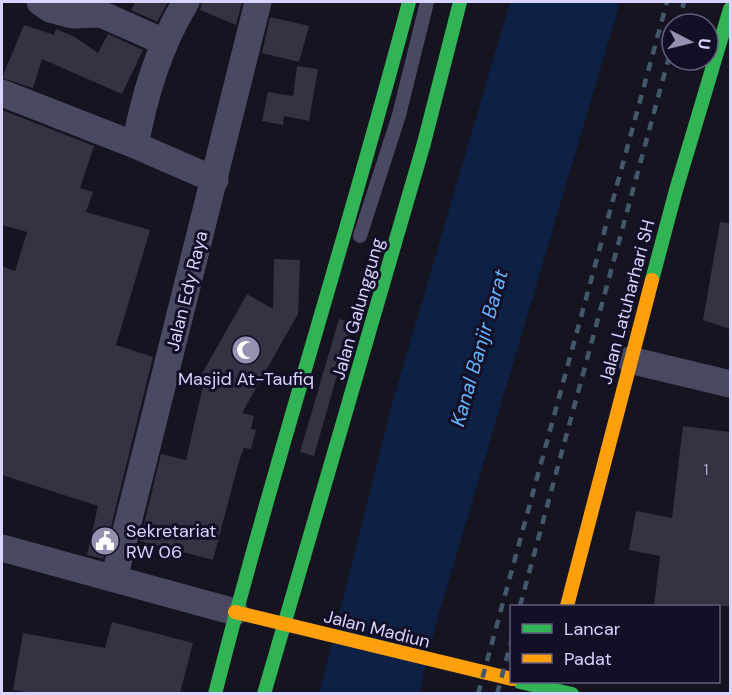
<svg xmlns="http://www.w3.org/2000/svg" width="732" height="695" font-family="'DM Sans',sans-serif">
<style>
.water{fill:#0d2144}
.building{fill:#343243}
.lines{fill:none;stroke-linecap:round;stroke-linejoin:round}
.lane{stroke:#4a4962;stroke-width:14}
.street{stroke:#4a4962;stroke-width:27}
.fast{stroke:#30b455;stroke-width:14}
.slow{stroke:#ff9f0a;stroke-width:14}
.rail{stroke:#43596b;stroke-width:4.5;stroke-dasharray:9 8;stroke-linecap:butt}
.labels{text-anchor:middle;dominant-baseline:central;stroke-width:6;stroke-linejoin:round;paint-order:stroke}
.number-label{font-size:15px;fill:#b0acd0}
.street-label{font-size:18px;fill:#d9d4ff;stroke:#130f26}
.poi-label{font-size:18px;fill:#d9d4ff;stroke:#130f26}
.water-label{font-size:20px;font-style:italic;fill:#62b6ff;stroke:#130f26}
</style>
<rect width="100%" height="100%" fill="#161421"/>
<!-- water -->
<path class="water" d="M510,2H620L435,627L419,693L319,694L392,404Z"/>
<!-- building -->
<path class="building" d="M135,2H168L157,22L131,10Z
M202,2H242L236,25L200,10Z
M270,17L309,26L299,62L262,53Z
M24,25L54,35L56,29L75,37L98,53L108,34L143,50L122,94L42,59L33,88L2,78Z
M297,66L318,69L309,121L284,116L283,125L262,121L268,92L293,96Z
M2,110L94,146L80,188L93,192L86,212L150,230L116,345L153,357L103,559L87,555L98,506L2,475V266L15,271L27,232L2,225Z
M720,222L730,223V329L703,320Z
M274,259L300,260L298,314L242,413L254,416L251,429L256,430L251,449L244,448L239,461L213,560L140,541L161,454L186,460L204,382L199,379L247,294L273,309Z
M339,319L352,323L314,456L300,452Z
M683,426L730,432V606H654L660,556L629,550L636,511L672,518Z
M112,622L193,643L180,693H33L13,690L23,633L105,648Z"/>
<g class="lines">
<!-- lane -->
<path class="lane" d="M360,236L399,115L427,2"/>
<!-- street -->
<path class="street" d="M40,2L50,9L72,15L101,14L164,42
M2,93L135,145L215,180
M135,145C145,94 159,46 186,2
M630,360L730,384
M2,548L235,612
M114,579L258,2"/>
<!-- fast -->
<path class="fast" d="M652,280L676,190L730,9
M520,682L572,694
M215,694C274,462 348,234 409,2
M264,694L424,143L460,2"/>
<!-- slow -->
<path class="slow" d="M567,606L652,280
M235,612L512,679"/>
<!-- rail -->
<path class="rail" d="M678,24L684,2
M520,606L672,46
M478,694L667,2
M497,694L512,639"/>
</g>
<!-- icons -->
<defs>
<g id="mosque-disc" transform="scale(1.5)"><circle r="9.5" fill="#9591b1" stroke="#130f26"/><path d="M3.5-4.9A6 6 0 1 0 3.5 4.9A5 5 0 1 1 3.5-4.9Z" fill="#fff"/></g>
<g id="civic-disc" transform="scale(1.5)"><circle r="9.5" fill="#9591b1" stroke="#130f26"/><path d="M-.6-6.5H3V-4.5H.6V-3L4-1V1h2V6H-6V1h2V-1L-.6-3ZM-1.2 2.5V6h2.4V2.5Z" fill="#fff"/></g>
</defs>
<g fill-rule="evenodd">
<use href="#mosque-disc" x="246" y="350"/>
<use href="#civic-disc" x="105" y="541"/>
</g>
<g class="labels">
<!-- number labels -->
<g class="number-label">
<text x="706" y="470">1</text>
</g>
<!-- street labels -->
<g class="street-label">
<text transform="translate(187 291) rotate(-76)">Jalan Edy Raya</text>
<text transform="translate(627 302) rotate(-75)">Jalan Latuharhari SH</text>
<text transform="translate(358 309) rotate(-74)">Jalan Galunggung</text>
<text transform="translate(377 629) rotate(14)">Jalan Madiun</text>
</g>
<!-- poi labels -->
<g class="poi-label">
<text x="246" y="379">Masjid At-Taufiq</text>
<text x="126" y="531" text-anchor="start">Sekretariat<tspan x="126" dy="21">RW 06</tspan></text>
</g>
<!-- water labels -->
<g class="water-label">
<text transform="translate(479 348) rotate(-74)">Kanal Banjir Barat</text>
</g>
</g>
<!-- border -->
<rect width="732" height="695" fill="none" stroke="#d9d4ff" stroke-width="6"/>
<!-- legend -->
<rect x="510" y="605" width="210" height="78" fill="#130f26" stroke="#625e7d" stroke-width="1.5"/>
<rect x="522" y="624" width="30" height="9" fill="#30b455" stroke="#625e7d" stroke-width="1.5"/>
<text x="564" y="635" font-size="18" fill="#d9d4ff">Lancar</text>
<rect x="522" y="654" width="30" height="9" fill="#ff9f0a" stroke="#625e7d" stroke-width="1.5"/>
<text x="564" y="665" font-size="18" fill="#d9d4ff">Padat</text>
<!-- north arrow -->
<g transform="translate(690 42) rotate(97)"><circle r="28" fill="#130f26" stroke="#625e7d" stroke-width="1.5"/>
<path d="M0-4.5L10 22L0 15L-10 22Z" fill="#9591b1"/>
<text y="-9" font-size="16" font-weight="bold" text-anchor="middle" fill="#d9d4ff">U</text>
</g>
</svg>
